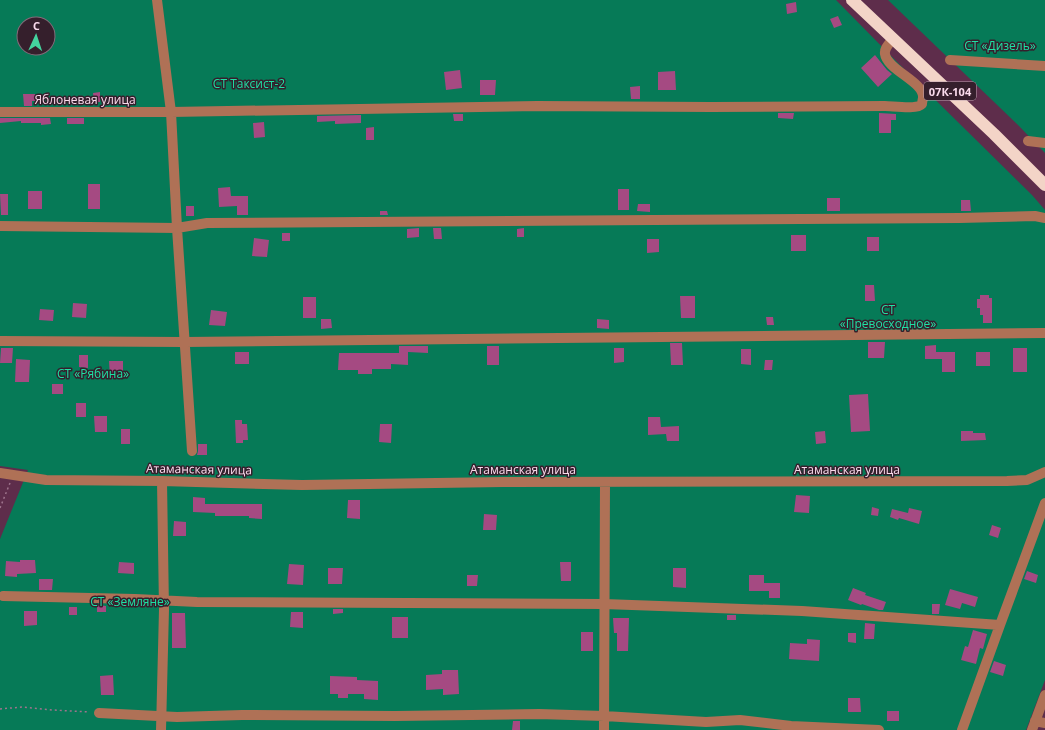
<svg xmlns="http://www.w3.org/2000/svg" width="1045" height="730" font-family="'Open Sans',sans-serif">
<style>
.green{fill:#067a57;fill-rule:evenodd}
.building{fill:#a54a82}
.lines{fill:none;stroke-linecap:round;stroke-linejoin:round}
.path{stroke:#9e748d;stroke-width:1.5;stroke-dasharray:2 3;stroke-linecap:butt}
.minor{stroke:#af7156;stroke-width:10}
.highway{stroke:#f3d4c7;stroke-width:12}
.labels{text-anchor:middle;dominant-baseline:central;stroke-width:3;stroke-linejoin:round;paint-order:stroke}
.shield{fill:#351f2c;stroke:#bfa3b2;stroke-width:1}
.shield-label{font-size:11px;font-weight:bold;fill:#fadbec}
.park-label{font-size:12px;fill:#1fe1a4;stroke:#351f2c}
.street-label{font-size:12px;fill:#fadbec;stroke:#351f2c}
</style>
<rect width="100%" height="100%" fill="#5e2d4b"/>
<!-- green -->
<path class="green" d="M0,0H836L899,64L1032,195L1045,210V680L1026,730H0V539L28,470L0,466ZM24,24H48V48H24Z
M888,0H1045V153L1019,126Z"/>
<!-- building -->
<path class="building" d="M796,2L797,12L787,14L786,4Z
M838,16L842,25L834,28L830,19Z
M875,55L887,70L892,74L878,87L861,68Z
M460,70L462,88L446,90L444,72Z
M675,71L676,90H658V72Z
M480,80H496L495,95H480Z
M640,86V99H631L630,87Z
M100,92V102H94L93,93Z
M23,94H35L36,101H32V106H24Z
M778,113H794L793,119L778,118Z
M879,113L896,114V120H891V133H879Z
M453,114H463V121H454Z
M361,115V123L335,124V121L317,122V116Z
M0,118H50L51,124L41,125V123H21V121L0,123Z
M67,118H84V124H67Z
M264,122L265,137L254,138L253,123Z
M374,127V140H366V128Z
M88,184H100V209H88Z
M230,187L231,196H248V215H237V206L219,207L218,188Z
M618,189H629V210H618Z
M28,191H42V209H28Z
M0,194H8V215H1Z
M827,198H840V211H827Z
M961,200H970L971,211H961Z
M638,204H650V212L637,211Z
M186,206H194V216H186Z
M380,211H387L388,215H380Z
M419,228V237L407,238V229Z
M433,228H441L442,239H434Z
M524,228V237H517V229Z
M282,233H290V241H282Z
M791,235H806V251H791Z
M867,237H879V251H867Z
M254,238L269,240L267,257L252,256Z
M647,239H659V252L647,253Z
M865,285H874L875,301H865Z
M980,295H989V298H992V323H983V315H980V308H977V299H980Z
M680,296H695V318H681Z
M303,297H316V318H303Z
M73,303L87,304L86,318L72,317Z
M40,309L54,310L53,321L39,320Z
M211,310L227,312L225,326L209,325Z
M766,317H773L774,325H767Z
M321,319H331L332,328L321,329Z
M597,319L609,320V329L597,328Z
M868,342H885L884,358H868Z
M670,343H682L683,365H671Z
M936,345V352H955V372H942V359H925V346Z
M399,346H428V353L408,352V365L391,364V369H372V374H358V370H338L339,353H399Z
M487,346H499V365H487Z
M1,348H13L12,363H0Z
M614,348H624V362L614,363Z
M1013,348H1027V372H1013Z
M741,349H751V365L741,364Z
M235,352H249V364H235Z
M976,352H990V366H976Z
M79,355H88V368L79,367Z
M16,359L30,360L29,382H15Z
M765,360H773L772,370H764Z
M109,361H123V378H110Z
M52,384H63V394H52Z
M868,394L870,431L851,432L849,395Z
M76,403H86V417H76Z
M94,416H107V432H95Z
M648,417H660L661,427L679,426V441H667L666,434L648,435Z
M235,420H242V424H247L248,440H243V443H236Z
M380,424H392L391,443L379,442Z
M121,429H130V444H121Z
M825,431L826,443L816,444L815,432Z
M961,431H973V433H985L986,440L961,441Z
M198,444H207V455H197L198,451Z
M796,495L810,496L809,513L794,512Z
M193,497L205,498V504H262V519L249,518V516H215V513L193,512Z
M348,500H360V519L347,518Z
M872,507L879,509L878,516L871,515Z
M909,508L922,511L919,524L899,518L898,520L890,517L892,509L908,513Z
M484,514L497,515L496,530H483Z
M174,521L186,522V536H173Z
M992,525L1001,528L998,538L989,535Z
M20,560H35L36,573L17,574V577L5,576L6,561L20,562Z
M119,562L134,563V574L118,573Z
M560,562H571V581H561Z
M289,564L304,565L303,585L287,584Z
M328,568H343L342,584H328Z
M673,568H686V588L673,587Z
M1027,571L1038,575L1036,583L1024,579Z
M467,575H478L477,586H467Z
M749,575H764V583H780V598H769V591H749Z
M39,579H53L52,590H39Z
M853,588L866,593L865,595L886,602L883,610H879L862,604L861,605L848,600Z
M950,589L978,597L975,607L962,603L960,609L945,605Z
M932,604H940L939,614H932Z
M97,605L106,606V612H97Z
M69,607H77V615H69Z
M333,609H343V613L333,614Z
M24,611H37V625L24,626Z
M291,612H303V628L290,627Z
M172,613H185L186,648H172Z
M727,615H736V620H727Z
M392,617H408V638H392Z
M613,618H629L628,651H617V633H614Z
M865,623L875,624L874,639H864Z
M973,630L987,634L983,649L980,648L976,664L961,660L965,646L968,647Z
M581,632H593V651H581Z
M848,633H856V643L848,642Z
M807,639L820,640L819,661L789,659L790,643L807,644Z
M994,661L1006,665L1003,676L990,672Z
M442,670H458L459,694L443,695V689L426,690V675L442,674Z
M113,675L114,695H101L100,676Z
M330,676L357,677V680L378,681V700L364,699V694H348V698H338V694H330Z
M848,698H860L861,712H848Z
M887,711H899V721H887Z
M513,721H520V730H512Z"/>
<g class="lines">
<!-- path -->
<path class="path" d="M0,508L10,483
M0,709L22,707L53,710L89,712"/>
<!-- minor -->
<path class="minor" d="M157,0L171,112L177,228L192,451
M950,60L1045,66
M0,112H171L537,106L711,107L885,106C893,106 917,110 922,104C922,103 923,98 923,98C925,82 887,70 885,54C884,48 890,43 893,38
M1028,141L1045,143
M0,226L177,228L207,223L960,218L1035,216L1045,218
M0,341L185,342L1045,333
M0,473L46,480L162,481L302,485L503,482L1007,481L1027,480L1045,472
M3,596L135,599L197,602L604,604L802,611L1000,625
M99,713L177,717L242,715L395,716L539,714L604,716L706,722L740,720L791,726L879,730
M1035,721L1045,723
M161,730L164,609L162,481
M604,730L605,482
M962,730L1000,625L1045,503
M1032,730L1045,695"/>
<!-- highway -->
<path class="highway" d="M852,0L994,134L1045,185"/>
</g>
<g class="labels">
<!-- shield labels -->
<rect class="shield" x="924" y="82" width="52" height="18" rx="3"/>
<g class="shield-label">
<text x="950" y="91">07К-104</text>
</g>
<!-- park labels -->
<g class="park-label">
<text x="1000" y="45">СТ «Дизель»</text>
<text x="249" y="83">СТ Таксист-2</text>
<text x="888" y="309">СТ<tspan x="888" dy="14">«Превосходное»</tspan></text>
<text x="93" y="373">СТ «Рябина»</text>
<text x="130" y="601">СТ «Земляне»</text>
</g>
<!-- street labels -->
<g class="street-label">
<text x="85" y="99">Яблоневая улица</text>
<text transform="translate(199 469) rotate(1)">Атаманская улица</text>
<text x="523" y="469">Атаманская улица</text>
<text x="847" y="469">Атаманская улица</text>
</g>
</g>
<!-- north arrow -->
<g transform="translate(36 36) rotate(3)"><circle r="19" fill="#351f2c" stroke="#846a79"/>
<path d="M0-3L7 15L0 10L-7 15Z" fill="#44d49f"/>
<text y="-6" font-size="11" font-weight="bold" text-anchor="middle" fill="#fadbec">С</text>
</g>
</svg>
